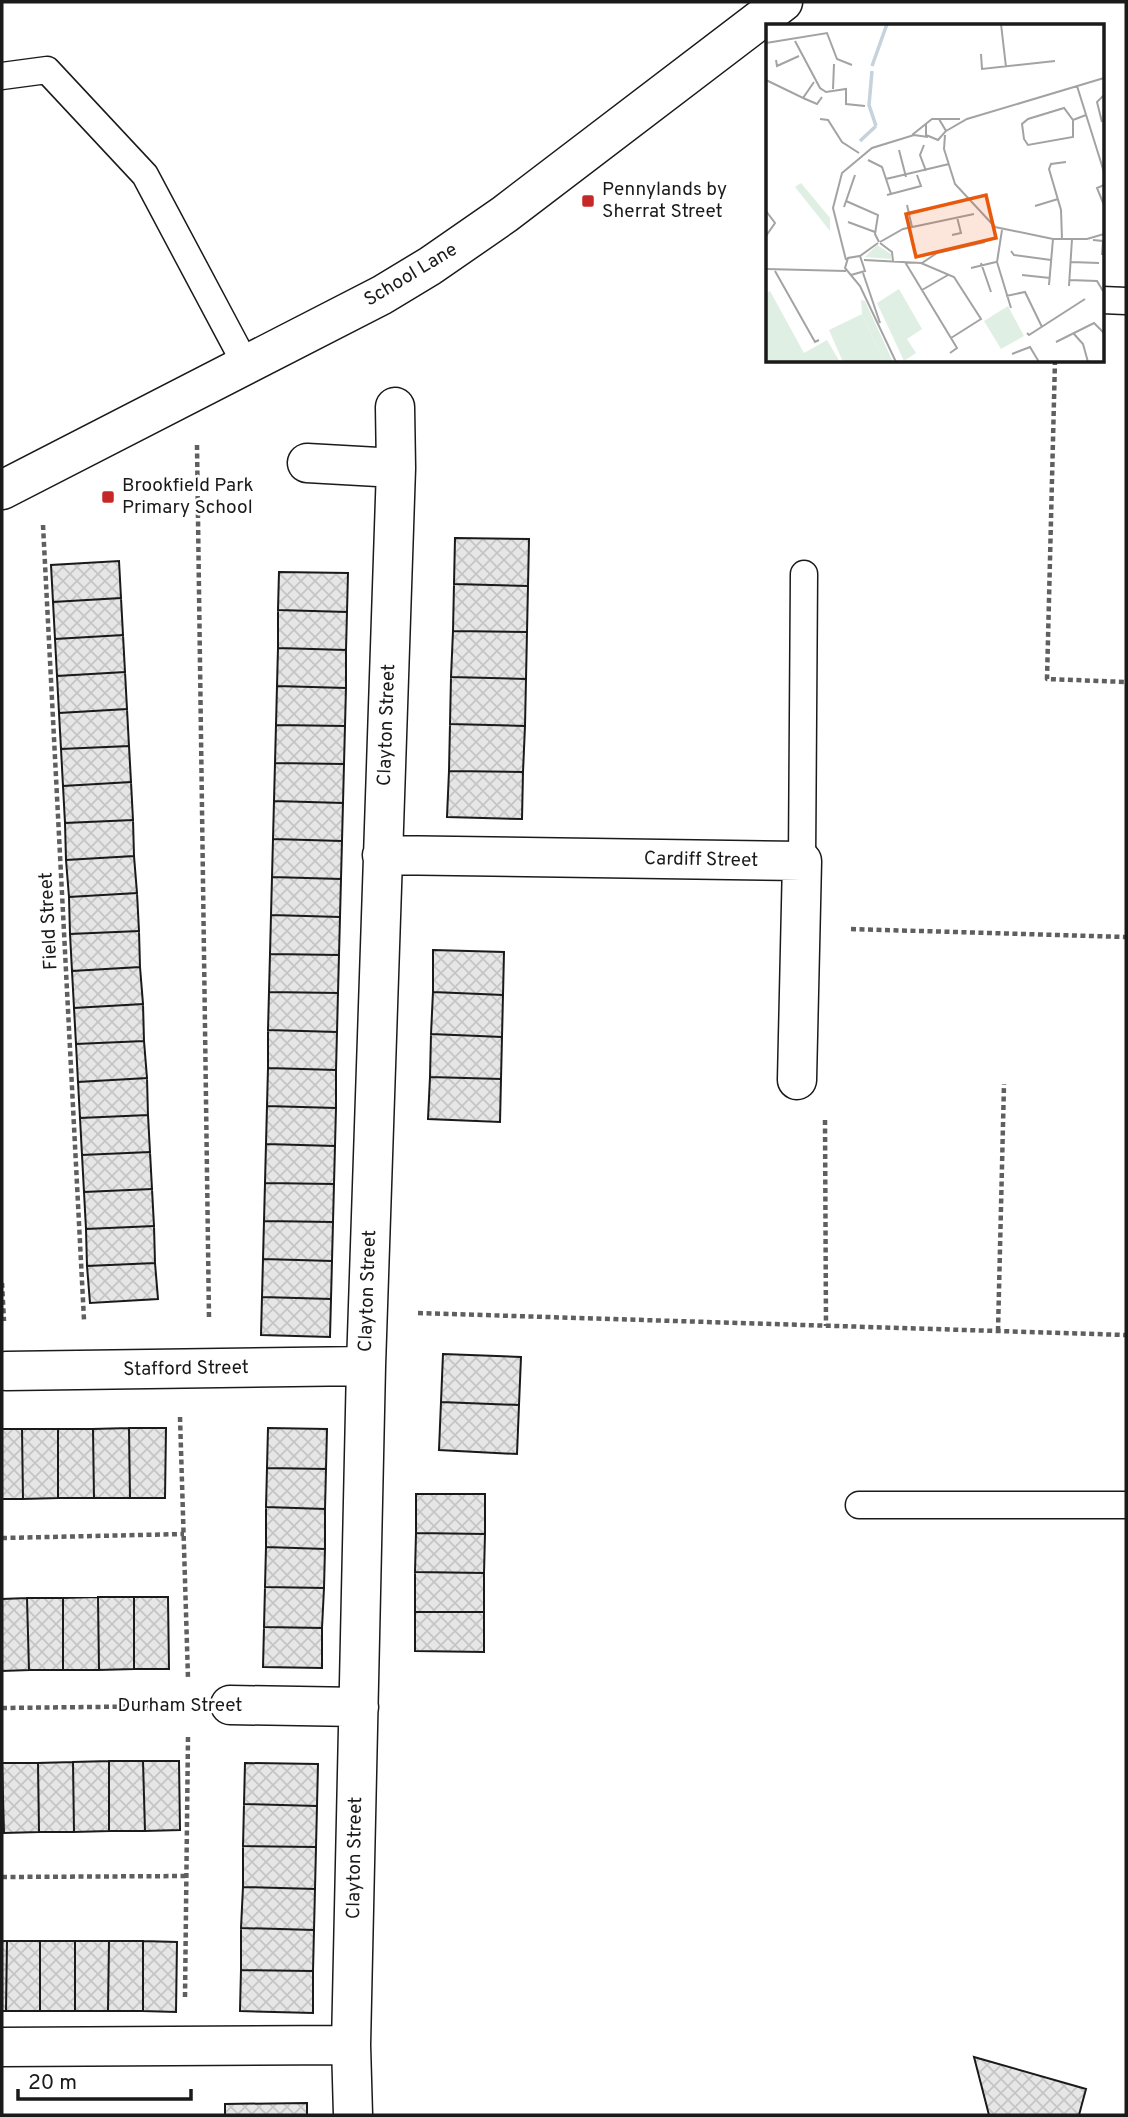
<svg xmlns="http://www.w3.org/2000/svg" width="1128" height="2117" font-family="Overpass,sans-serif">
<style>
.building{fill:url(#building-cross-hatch);stroke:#1a1a1a;stroke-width:2}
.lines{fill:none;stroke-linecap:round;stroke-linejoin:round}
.lane-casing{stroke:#1a1a1a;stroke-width:29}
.street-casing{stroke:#1a1a1a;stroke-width:41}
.secondary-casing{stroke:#1a1a1a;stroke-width:41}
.path{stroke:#5f5f5f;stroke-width:4.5;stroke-dasharray:5 3.5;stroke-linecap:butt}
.lane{stroke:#fff;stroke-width:26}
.street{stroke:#fff;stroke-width:38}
.secondary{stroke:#fff;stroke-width:38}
.poi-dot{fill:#c62828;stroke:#fff;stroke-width:2.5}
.labels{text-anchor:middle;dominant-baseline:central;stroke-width:5;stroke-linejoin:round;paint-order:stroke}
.poi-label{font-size:19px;fill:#1a1a1a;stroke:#fff;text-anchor:start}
.street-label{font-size:19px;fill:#1a1a1a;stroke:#fff}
.inset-river{fill:none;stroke:#c6d2dc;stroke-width:3.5}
.inset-road{fill:none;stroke:#a3a3a3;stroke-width:2}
.view{fill:#e8590c;fill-opacity:0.15;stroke:#e8590c;stroke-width:3.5}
.inset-edge{fill:none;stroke:#1a1a1a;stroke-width:3.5}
</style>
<defs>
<pattern id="building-cross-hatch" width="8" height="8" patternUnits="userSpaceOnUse" patternTransform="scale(1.75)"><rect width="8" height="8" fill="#e6e6e6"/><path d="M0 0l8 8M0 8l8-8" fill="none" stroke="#c5c5c5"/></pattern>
</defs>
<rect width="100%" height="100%" fill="#fff"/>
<!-- building -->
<path class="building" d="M455,538L529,539L528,586L454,584Z
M119,561L121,598L53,602L51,565Z
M279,572L348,573L347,612L278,610Z
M454,584L528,586L527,632L453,631Z
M121,598L123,635L55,639L53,602Z
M278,610L347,612L346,650L278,648Z
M453,631L527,632L526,679L451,677Z
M123,635L125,672L57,676L55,639Z
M278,648L346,650V688L277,686Z
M125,672L127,709L59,713L57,676Z
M451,677L526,679L525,726L450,724Z
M277,686L346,688L345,726L276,725Z
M127,709L129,746L61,749L59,713Z
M450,724L525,726L523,772L449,771Z
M276,725L345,726L344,764L275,763Z
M129,746L131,782L63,786L61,749Z
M275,763L344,764L343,803L274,801Z
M449,771L523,772L522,819L447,817Z
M131,782L133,820L65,823L63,786Z
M274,801L343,803L342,841L273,839Z
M133,820L134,856L66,860L65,823Z
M273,839L342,841L341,879L272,877Z
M134,856L137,893L69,897L66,860Z
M272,877L341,879L340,917L271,915Z
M137,893L139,931L70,934L69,897Z
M271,915L340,917L339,955L270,954Z
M139,931L140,967L72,971L70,934Z
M433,950L504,952L503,995L433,992Z
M270,954L339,955L338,993L269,992Z
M140,967L143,1004L74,1008L72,971Z
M269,992L338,993L337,1032L268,1030Z
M433,992L503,995L502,1037L431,1034Z
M143,1004L144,1041L76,1044L74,1008Z
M268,1030L337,1032L336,1070L268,1068Z
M431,1034L502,1037L501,1079L430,1077Z
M144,1041L147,1078L78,1082L76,1044Z
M268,1068L336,1070V1108L267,1106Z
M430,1077L501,1079L500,1122L428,1119Z
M147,1078L148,1115L80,1118L78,1082Z
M267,1106L336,1108L335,1146L266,1144Z
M148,1115L150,1152L82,1155L80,1118Z
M266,1144L335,1146L334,1184L265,1183Z
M150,1152L152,1189L84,1192L82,1155Z
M265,1183L334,1184L333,1222L264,1221Z
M152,1189L154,1226L86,1229L84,1192Z
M264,1221L333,1222L332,1261L263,1259Z
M154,1226L155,1263L87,1266L86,1229Z
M263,1259L332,1261L331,1299L262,1297Z
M155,1263L158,1299L90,1303L87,1266Z
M262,1297L331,1299L330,1337L261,1335Z
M443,1354L521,1357L519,1405L441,1402Z
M441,1402L519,1405L517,1454L439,1450Z
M129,1428L130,1498H94L93,1429Z
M129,1428H166L165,1498H130Z
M268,1428L327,1429L326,1469L267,1468Z
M2,1429H22L23,1499H2Z
M22,1429H58V1498L23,1499Z
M58,1429H93L94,1498H58Z
M267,1468L326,1469L325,1509L266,1507Z
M416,1494H485V1534L416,1533Z
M266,1507L325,1509V1549L266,1547Z
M416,1533L485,1534L484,1573L415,1572Z
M266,1547L325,1549L324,1588L265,1587Z
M415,1572L484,1573V1612H415Z
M265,1587L324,1588L322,1628L264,1627Z
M98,1597L99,1670H63V1598Z
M98,1597H134V1669L99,1670Z
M134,1597H168L169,1669H134Z
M27,1598L29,1670L2,1671V1599Z
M27,1598H63V1670H29Z
M415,1612H484V1652L415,1651Z
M264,1627L322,1628V1668L263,1667Z
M109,1761V1831L74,1832L73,1762Z
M109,1761H143L145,1831H109Z
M143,1761H179L180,1830L145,1831Z
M73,1762L74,1832H39L38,1763Z
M2,1763H38L39,1832L4,1833Z
M245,1763L318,1764L317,1806L244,1804Z
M244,1804L317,1806L316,1847L243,1846Z
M243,1846L316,1847L315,1889L243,1887Z
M243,1887L315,1889L314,1930L241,1928Z
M241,1928L314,1930L313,1971L241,1970Z
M2,1941H7L6,2011H2Z
M7,1941H40V2011H6Z
M40,1941H75V2011H40Z
M75,1941H109L108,2011H75Z
M109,1941H143V2011H108Z
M143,1941L177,1942L176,2012L143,2011Z
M241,1970L313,1971V2013L240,2011Z
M974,2057L1086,2089L1079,2115H989Z
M307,2103V2115H225V2104Z"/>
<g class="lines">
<!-- lane casing -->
<g class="lane-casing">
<path id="lane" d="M2,76L47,70L145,175L246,365
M1102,300L1126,301
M802,861L804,574
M859,1505H1126"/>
</g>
<!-- street casing -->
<g class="street-casing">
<path id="street" d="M307,463L396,468
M382,855L802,861L797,1080
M6,1371L366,1366
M230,1705L359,1707
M2,2047L351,2045
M353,2115L351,2045L366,1366L396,468L395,407"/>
</g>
<!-- secondary casing -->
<g class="secondary-casing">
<path id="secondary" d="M2,490L382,295L430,266L505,214L783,2"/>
</g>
<!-- path -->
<path class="path" d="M1055,360L1047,679L1126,682
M197,445L209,1318
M43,525L84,1320
M851,929L1126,937
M825,1120L826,1326
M2,1283L4,1321
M418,1313L1126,1335
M998,1331L1004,1084
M180,1417L188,1678
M2,1538L184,1534
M2,1708L180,1706
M2,1877L187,1876
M185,1997L188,1736"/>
<!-- lane -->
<use href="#lane" class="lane"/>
<!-- street -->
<use href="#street" class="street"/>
<!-- secondary -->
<use href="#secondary" class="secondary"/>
</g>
<!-- markers -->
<g class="poi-dot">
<rect x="581" y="194" width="14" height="14" rx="3.5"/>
<rect x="101" y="490" width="14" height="14" rx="3.5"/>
</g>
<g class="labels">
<!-- poi labels -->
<g class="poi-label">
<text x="602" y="190">Pennylands by<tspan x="602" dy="22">Sherrat Street</tspan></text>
<text x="122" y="486">Brookfield Park<tspan x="122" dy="22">Primary School</tspan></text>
</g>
<!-- street labels -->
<g class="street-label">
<text transform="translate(411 275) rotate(-31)">School Lane</text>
<text transform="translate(387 725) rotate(-88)">Clayton Street</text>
<text transform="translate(701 860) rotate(1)">Cardiff Street</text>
<text transform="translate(49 921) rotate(-93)">Field Street</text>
<text transform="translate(368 1291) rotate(-88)">Clayton Street</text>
<text transform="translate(186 1369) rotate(-1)">Stafford Street</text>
<text x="180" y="1706">Durham Street</text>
<text transform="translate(355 1858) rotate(-89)">Clayton Street</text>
</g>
</g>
<!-- overview -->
<g transform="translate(766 24)">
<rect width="338" height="338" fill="#fff"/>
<path d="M111,221L125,230V235L99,233ZM95,276L99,277L127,338H118L96,290Z" fill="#e0efe3"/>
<path d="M35,159L64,194V207L29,163Z" fill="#e0efe3"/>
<path d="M133,265L156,305L141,315L150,329L138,337L111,279ZM4,267L38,329L61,316L74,338H0V269ZM242,282L258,312L235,325L218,297ZM96,290L118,338H77L63,306Z" fill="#e0efe3"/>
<path d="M5,280L20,310L1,319L0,282ZM-1 328a12 12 0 1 1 24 0a12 12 0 1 1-24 0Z" fill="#e0efe3"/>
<path class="inset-river" d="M106,42L121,0M106,47L103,81L110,102M94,117L110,102"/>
<path class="inset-road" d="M235,0L240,43M29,17L54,64L60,68L80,65V80L99,82M0,19L61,9L71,35L86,41M215,30L216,45L289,37M10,36L11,42L33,32M0,56L37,74L48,58M311,62L338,148M67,65L68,40M37,74L51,80L56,73M54,95L62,96L76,118L93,129M307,96V113L262,121L258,115L256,100L262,95L298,84L307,96L320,91M336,98L331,78L338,71M160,100V111L172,116L180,107L173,95M180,107L201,95L338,54M146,111L166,95H194M179,111L178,125L189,160L229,203L287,215H321L338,210M158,121L154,131L160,147M133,126L140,153M102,136L116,143L125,170M120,155L183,140M338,161L331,164L338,181M121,171L155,162L151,151M80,177L112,191L109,210L113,218M141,181L146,203M269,182L292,175M78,183L89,151M0,187L9,199L0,212M82,198L109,208M236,206L231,238L245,284M186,211L195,209L191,193M296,215L295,186L283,145L285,140L300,138M327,216L337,217L336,231M114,218L137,205L208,190M114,219L126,228L127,237M245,227L248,231L285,236M94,232L112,219M80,236L67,184L76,149L106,124L148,111L162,113M98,236L155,239L188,253L215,295L185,314M139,238L191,324L184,329M305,238L333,239M156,239L171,229L219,218M215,239L225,268M205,244L230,238M0,245L80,247M9,247L49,318L53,316M97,249L114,299M85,251L99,247L94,232L82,234L79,244L94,262L130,338M256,251L284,254M303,256L331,257L337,267M283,261L287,215M303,262L306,215M156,266L182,251M240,272L259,268L276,303M261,309L263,311L319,275M308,310L317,320L322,338M290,318L328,299L338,309M246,330L264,323L273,338"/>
<path class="view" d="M220,171L230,214L150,233L140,190Z"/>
<rect width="338" height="338" class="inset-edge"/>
</g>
<!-- border -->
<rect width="1128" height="2117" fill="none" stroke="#1a1a1a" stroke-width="7"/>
<!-- scale -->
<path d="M18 2089v10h173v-10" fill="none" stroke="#1a1a1a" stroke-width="3.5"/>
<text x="28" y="2089" font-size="21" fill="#1a1a1a" stroke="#ffffff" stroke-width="5" paint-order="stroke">20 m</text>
</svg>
